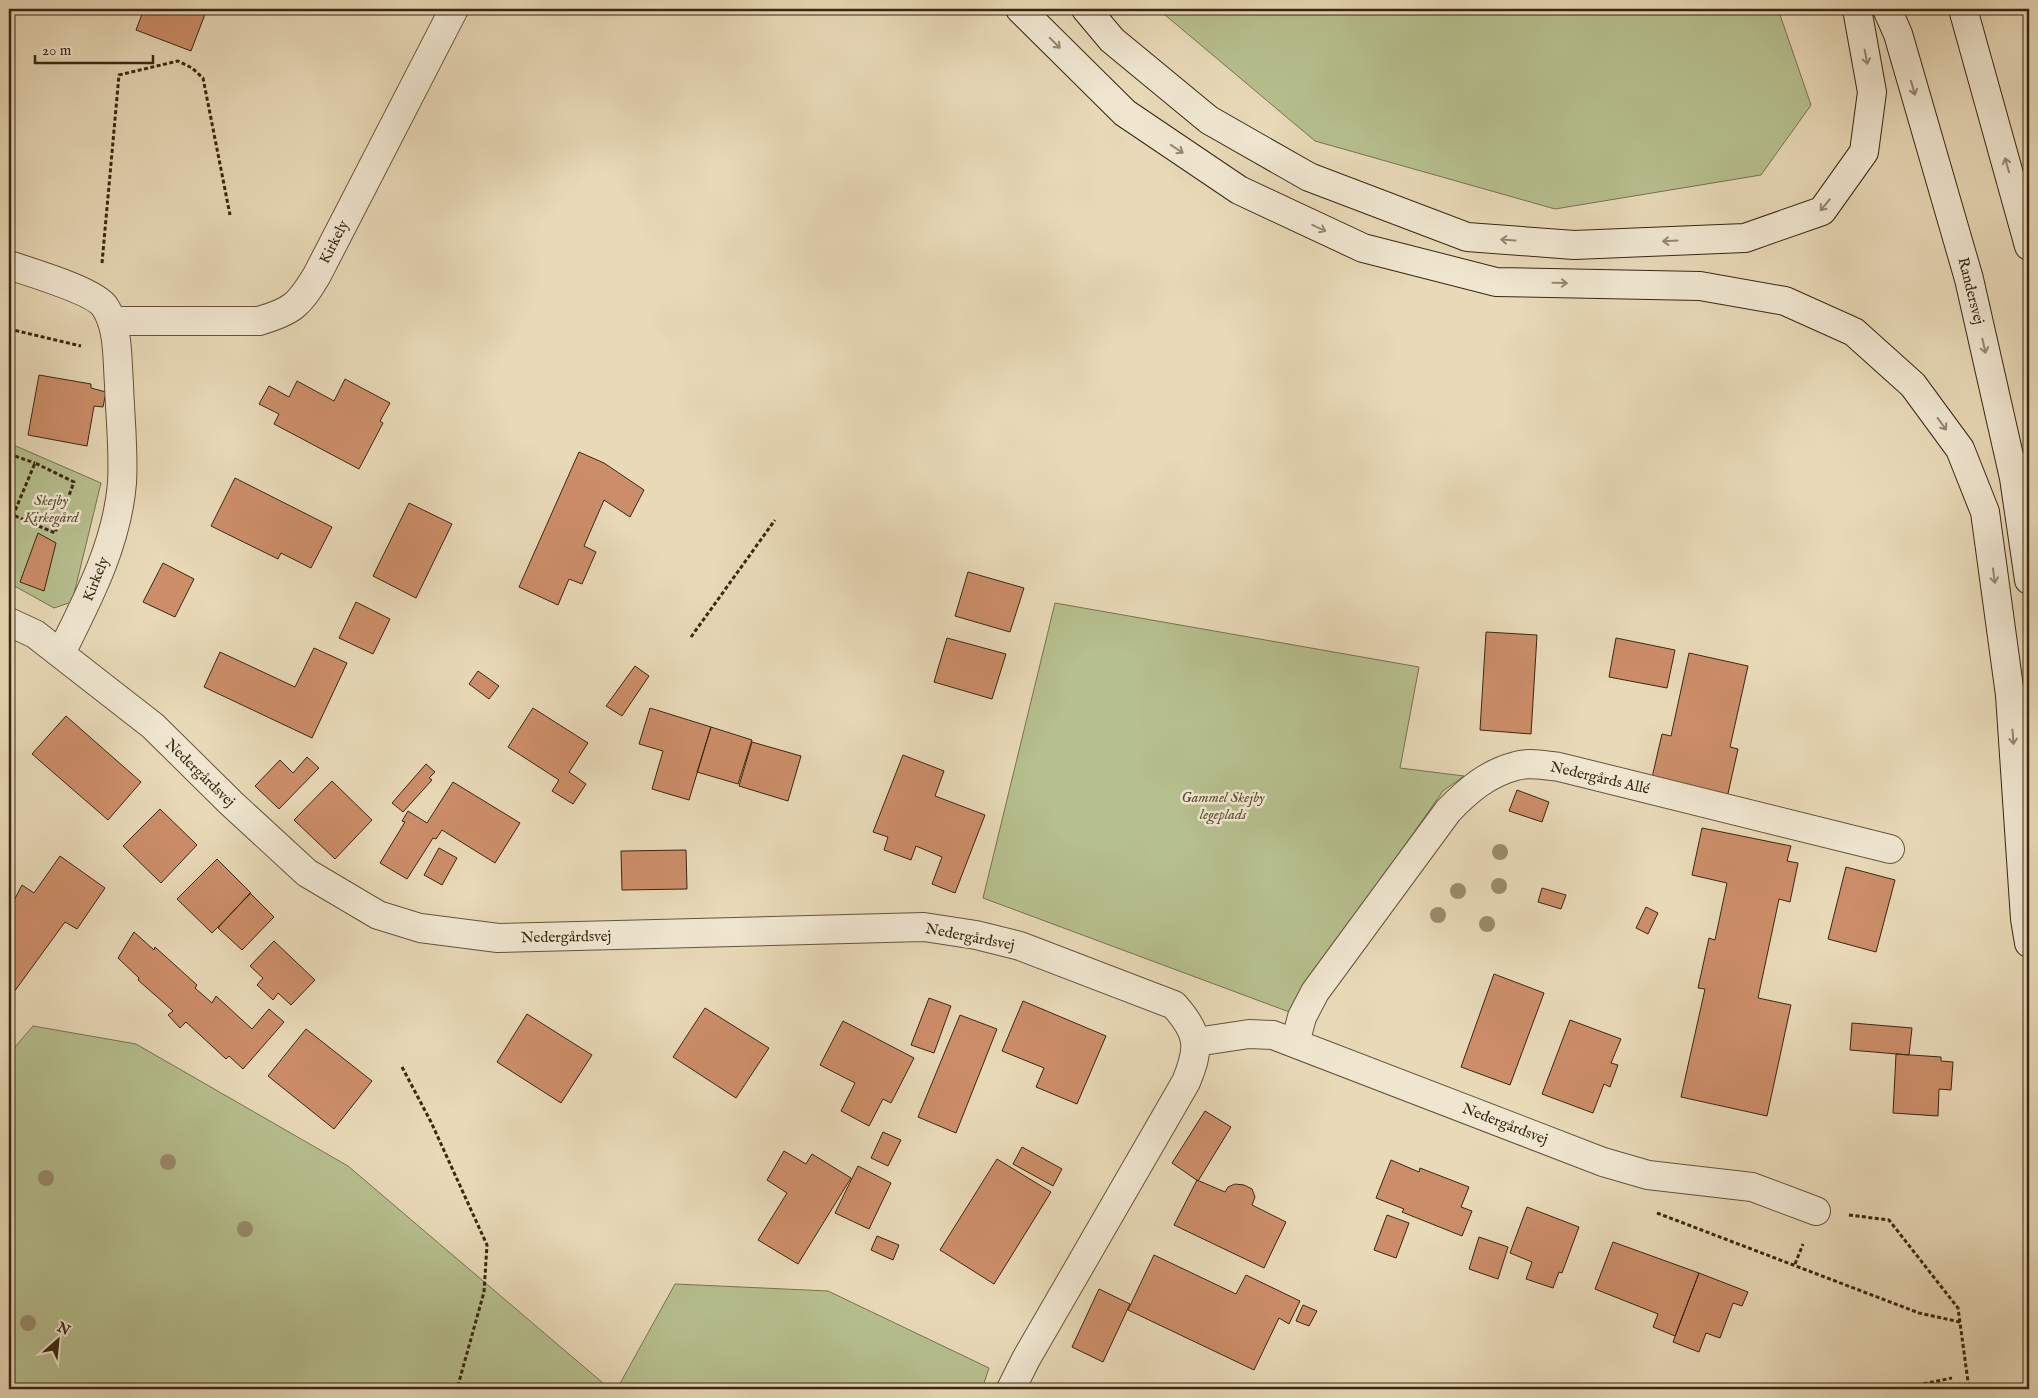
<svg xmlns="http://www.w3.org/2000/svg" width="2038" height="1398" font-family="'IM FELL English',serif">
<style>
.green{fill:#b6bf8e;stroke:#777350}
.building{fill:#cc8e69;stroke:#382711}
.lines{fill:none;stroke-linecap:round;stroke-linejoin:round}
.minor-casing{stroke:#64543a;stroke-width:30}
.secondary-casing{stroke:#382711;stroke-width:30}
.path{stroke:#382711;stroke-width:3;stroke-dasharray:4 2.5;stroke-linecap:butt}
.minor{stroke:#f0e6d0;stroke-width:28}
.secondary{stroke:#f0e6d0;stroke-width:28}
.tree{fill:#998c6d}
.oneway{stroke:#948670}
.labels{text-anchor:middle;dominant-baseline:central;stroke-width:5;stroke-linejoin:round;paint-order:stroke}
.street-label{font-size:15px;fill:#382711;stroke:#f0e6d0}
.park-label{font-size:15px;font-style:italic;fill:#584d30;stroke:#f0e6d0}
</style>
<rect width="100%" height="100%" fill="#e8d9b7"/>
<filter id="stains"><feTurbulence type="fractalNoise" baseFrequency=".004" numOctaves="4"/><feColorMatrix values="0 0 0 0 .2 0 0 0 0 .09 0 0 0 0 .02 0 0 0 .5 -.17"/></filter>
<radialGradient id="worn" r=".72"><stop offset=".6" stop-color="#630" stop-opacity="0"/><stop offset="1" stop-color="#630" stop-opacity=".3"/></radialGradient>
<!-- green -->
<path class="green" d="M1158,9H1778L1811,105L1761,175L1555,209L1315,141Z
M9,443L101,483L72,602L54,608L9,583Z
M1055,603L1419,667L1400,768L1464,776L1443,791L1301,993L1292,1013L983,898Z
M33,1026L136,1044L348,1166L610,1389H9V1054Z
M675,1284L828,1291L989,1368L982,1389H617Z"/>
<!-- building -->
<path class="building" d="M144,9H207L191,51L136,30Z
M39,375L91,384V388L106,392L103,407L94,406L87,446L28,435Z
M345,379L390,403L380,421L383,423L359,469L274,424L279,414L259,404L269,386L289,397L297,381L334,401Z
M579,452L604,463L644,490L630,517L604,500L584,546L596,552L582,584L569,579L558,605L519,587Z
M235,478L332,527L311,568L281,553L278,559L211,526Z
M409,503L452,524L416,598L373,576Z
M38,533L56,543L44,591L20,582Z
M163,563L194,579L175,617L143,602Z
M968,572L1024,588L1010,632L955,616Z
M356,602L390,619L373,654L339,638Z
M1486,632L1537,635L1531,734L1480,730Z
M947,638L1006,654L992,699L934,682Z
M1616,638L1675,650L1667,688L1609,677Z
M314,648L347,663L312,738L204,687L220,652L295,687Z
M1689,653L1748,666L1730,747L1738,749L1727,798L1651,782L1662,734L1671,736Z
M635,666L649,676L622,716L606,706Z
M478,671L499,686L489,699L469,684Z
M533,708L588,743L569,772L586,784L573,804L552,791L559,780L508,747Z
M650,708L711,727L689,800L652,789L663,751L639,744Z
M66,716L141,782L108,820L32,754Z
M711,727L752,740L738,784L697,772Z
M752,742L801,756L788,801L739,786Z
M903,755L944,771L935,796L985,815L955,893L932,884L942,857L916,846L911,860L884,850L888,837L873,832Z
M307,757L319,768L279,809L255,786L280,760L293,773Z
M426,764L435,772L429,778L432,780L403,812L392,803Z
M332,781L372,820L335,859L294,820Z
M453,782L520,823L495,863L442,830L436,839L433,838L407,879L380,863L405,822L402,821L408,811L427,823Z
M1517,790L1549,802L1542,822L1509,811Z
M160,809L197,845L161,883L123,846Z
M1702,828L1791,846L1787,861L1798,863L1790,902L1779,899L1758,998L1791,1005L1767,1116L1681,1097L1705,989L1698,988L1709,938L1715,940L1727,883L1692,875Z
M439,848L457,858L442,885L424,875Z
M686,850L687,889L622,890L621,851Z
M60,856L105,888L77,929L65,922L14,992L11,991L9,997V910L22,885L34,893Z
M217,859L251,893L212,933L177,899Z
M1846,867L1895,880L1876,952L1828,939Z
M1542,888L1566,895L1561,909L1538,902Z
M250,893L274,917L242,950L218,928Z
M1646,907L1658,913L1648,934L1636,928Z
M134,932L154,950L155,947L197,985L195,988L212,1003L216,996L252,1029L269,1009L284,1022L243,1069L229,1056L226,1059L186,1022L180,1028L168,1015L173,1011L138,980L139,978L118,958Z
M274,941L315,980L291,1005L278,993L273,1000L257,985L263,978L250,966Z
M1494,974L1544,993L1510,1085L1461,1067Z
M929,998L951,1006L934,1053L911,1045Z
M1023,1001L1106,1036L1077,1104L1036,1087L1044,1068L1002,1051Z
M705,1008L769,1048L736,1098L673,1057Z
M527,1014L592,1055L561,1103L497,1062Z
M960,1015L997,1029L956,1133L918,1117Z
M1570,1020L1621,1039L1611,1063L1618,1065L1610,1087L1604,1084L1593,1113L1542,1094Z
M843,1021L914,1058L891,1103L883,1099L869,1126L841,1111L855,1083L820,1065Z
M1852,1023L1912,1028L1909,1055L1850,1050Z
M306,1029L372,1081L334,1129L268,1076Z
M1896,1054L1941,1057V1061L1953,1062L1951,1090L1939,1089L1938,1116L1893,1113Z
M1205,1111L1231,1127L1198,1181L1172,1163Z
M883,1132L901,1140L888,1166L871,1158Z
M1022,1147L1062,1169L1053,1186L1013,1164Z
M784,1151L806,1164L812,1154L851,1178L798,1264L758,1240L787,1193L767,1180Z
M997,1159L1051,1192L994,1284L940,1250Z
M1391,1160L1419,1172L1420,1168L1469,1187L1461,1207L1472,1211L1462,1236L1402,1212L1404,1209L1376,1198Z
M858,1166L891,1183L869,1229L835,1213Z
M1197,1180L1225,1192L1228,1187L1235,1184L1244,1185L1252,1189L1255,1197L1252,1205L1286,1222L1264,1268L1174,1225Z
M1527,1207L1579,1227L1562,1273L1559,1272L1553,1288L1526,1279L1532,1262L1510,1253Z
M1387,1215L1409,1223L1396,1258L1374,1250Z
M877,1236L899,1245L893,1260L871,1250Z
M1479,1237L1508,1247L1498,1279L1469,1269Z
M1613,1242L1699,1273L1675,1336L1653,1327L1658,1314L1595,1289Z
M1154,1255L1236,1294L1246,1275L1300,1301L1289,1324L1279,1318L1254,1370L1128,1310Z
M1699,1273L1748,1292L1742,1306L1733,1303L1720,1338L1706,1333L1699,1352L1673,1342Z
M1099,1289L1130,1304L1103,1362L1072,1347Z
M1303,1305L1317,1311L1309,1326L1296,1321Z"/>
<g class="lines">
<!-- minor casing -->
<g class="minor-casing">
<path id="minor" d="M9,265C29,272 95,291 105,307C119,328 117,360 119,384C120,417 124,450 122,483C117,544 88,599 61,653
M112,321H259C293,311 299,305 317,275L454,9
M9,622L35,634L153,726L231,803L307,873L378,915L420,928L498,938L924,927L976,935L1020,946L1174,1005C1200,1034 1200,1048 1186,1082L1026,1359L1011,1389
M1196,1042L1249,1034L1273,1035L1603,1162L1648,1175L1752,1187L1816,1211
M1295,1043L1302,1017L1315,992L1448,811C1467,791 1488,773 1516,766C1529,762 1545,765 1559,767L1890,849"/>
</g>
<!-- secondary casing -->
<g class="secondary-casing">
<path id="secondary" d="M1020,9L1125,113L1239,190L1363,248L1496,282L1700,286L1785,301L1854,332L1913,385L1960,449L1985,512L2010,695L2025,919L2029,943
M1086,9L1112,40L1209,120L1309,177L1467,237L1574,245L1745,238L1822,211L1864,152L1872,92L1857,9
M1887,9L1898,34L1969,279L2014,478L2029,580
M1963,9L2029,246"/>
</g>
<!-- path -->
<path class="path" d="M102,263L119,75L178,61L192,68L203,78L230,215
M9,329L81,346
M9,454L35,463
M9,513L13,515L55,533L74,482L35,463L9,525
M691,637L775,520
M402,1067L431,1122L487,1245L484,1292L457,1389
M1657,1213L1919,1313L1960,1322
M1849,1215L1889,1220L1958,1308L1969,1389
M1795,1264L1803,1244
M1898,1389L1952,1378"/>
<!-- minor -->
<use href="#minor" class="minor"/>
<!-- secondary -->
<use href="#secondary" class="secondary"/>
</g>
<!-- trees -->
<g class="tree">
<circle cx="1500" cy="852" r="8"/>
<circle cx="1499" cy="886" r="8"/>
<circle cx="1458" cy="891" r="8"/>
<circle cx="1438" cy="915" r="8"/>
<circle cx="1487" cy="924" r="8"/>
<circle cx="168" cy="1162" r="8"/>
<circle cx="46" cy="1178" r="8"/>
<circle cx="245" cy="1229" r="8"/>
<circle cx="28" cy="1323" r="8"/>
</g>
<!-- one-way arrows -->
<defs><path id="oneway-shaft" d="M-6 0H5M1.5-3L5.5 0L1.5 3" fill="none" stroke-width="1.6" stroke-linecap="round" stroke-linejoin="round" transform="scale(1.25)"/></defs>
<g class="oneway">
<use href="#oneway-shaft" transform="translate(1055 43) rotate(45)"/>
<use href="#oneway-shaft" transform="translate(1866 57) rotate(79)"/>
<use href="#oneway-shaft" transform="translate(1913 88) rotate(74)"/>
<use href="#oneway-shaft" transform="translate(1177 149) rotate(34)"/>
<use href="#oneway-shaft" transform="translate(2007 165) rotate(-106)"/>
<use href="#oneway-shaft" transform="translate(1825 205) rotate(130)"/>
<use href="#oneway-shaft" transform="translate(1319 228) rotate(25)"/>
<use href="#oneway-shaft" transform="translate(1508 240) rotate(-176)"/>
<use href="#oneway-shaft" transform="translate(1670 241) rotate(177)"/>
<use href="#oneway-shaft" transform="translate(1560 283) rotate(1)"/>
<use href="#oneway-shaft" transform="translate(1984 346) rotate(77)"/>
<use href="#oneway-shaft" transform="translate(1942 424) rotate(54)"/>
<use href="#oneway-shaft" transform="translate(1994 576) rotate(82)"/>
<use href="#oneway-shaft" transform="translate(2013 737) rotate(86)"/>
</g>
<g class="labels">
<!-- street labels -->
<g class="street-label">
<text transform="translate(334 242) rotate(-63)">Kirkely</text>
<text transform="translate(1971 291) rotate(76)">Randersvej</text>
<text transform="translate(96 579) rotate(-68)">Kirkely</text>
<text transform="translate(200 773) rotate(44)">Nedergårdsvej</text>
<text transform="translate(1600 778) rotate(13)">Nedergårds Allé</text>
<text transform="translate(566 937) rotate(-1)">Nedergårdsvej</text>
<text transform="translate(970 937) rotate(11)">Nedergårdsvej</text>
<text transform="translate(1505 1124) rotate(21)">Nedergårdsvej</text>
</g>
<!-- park labels -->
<g class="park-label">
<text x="51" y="500">Skejby<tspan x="51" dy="17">Kirkegård</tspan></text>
<text x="1223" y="797">Gammel Skejby<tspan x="1223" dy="17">legeplads</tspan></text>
</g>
</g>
<!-- margin -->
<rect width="2038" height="1398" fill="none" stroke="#e8d9b7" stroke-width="30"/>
<rect x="10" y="10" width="2018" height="1378" fill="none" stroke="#382711" stroke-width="2.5"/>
<rect x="15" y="15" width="2008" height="1368" fill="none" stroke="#382711"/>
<!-- north arrow -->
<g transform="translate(58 1340) rotate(27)" stroke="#f0e6d0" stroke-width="4" paint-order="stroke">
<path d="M0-4L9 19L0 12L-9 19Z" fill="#382711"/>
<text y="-8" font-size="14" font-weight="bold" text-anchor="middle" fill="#382711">N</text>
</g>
<!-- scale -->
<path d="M35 55v8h118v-8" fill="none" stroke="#382711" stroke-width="2.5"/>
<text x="42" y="55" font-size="15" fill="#382711" stroke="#f0e6d0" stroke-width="4" paint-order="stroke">20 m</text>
<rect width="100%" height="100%" filter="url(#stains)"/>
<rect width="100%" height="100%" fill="url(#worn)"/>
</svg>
